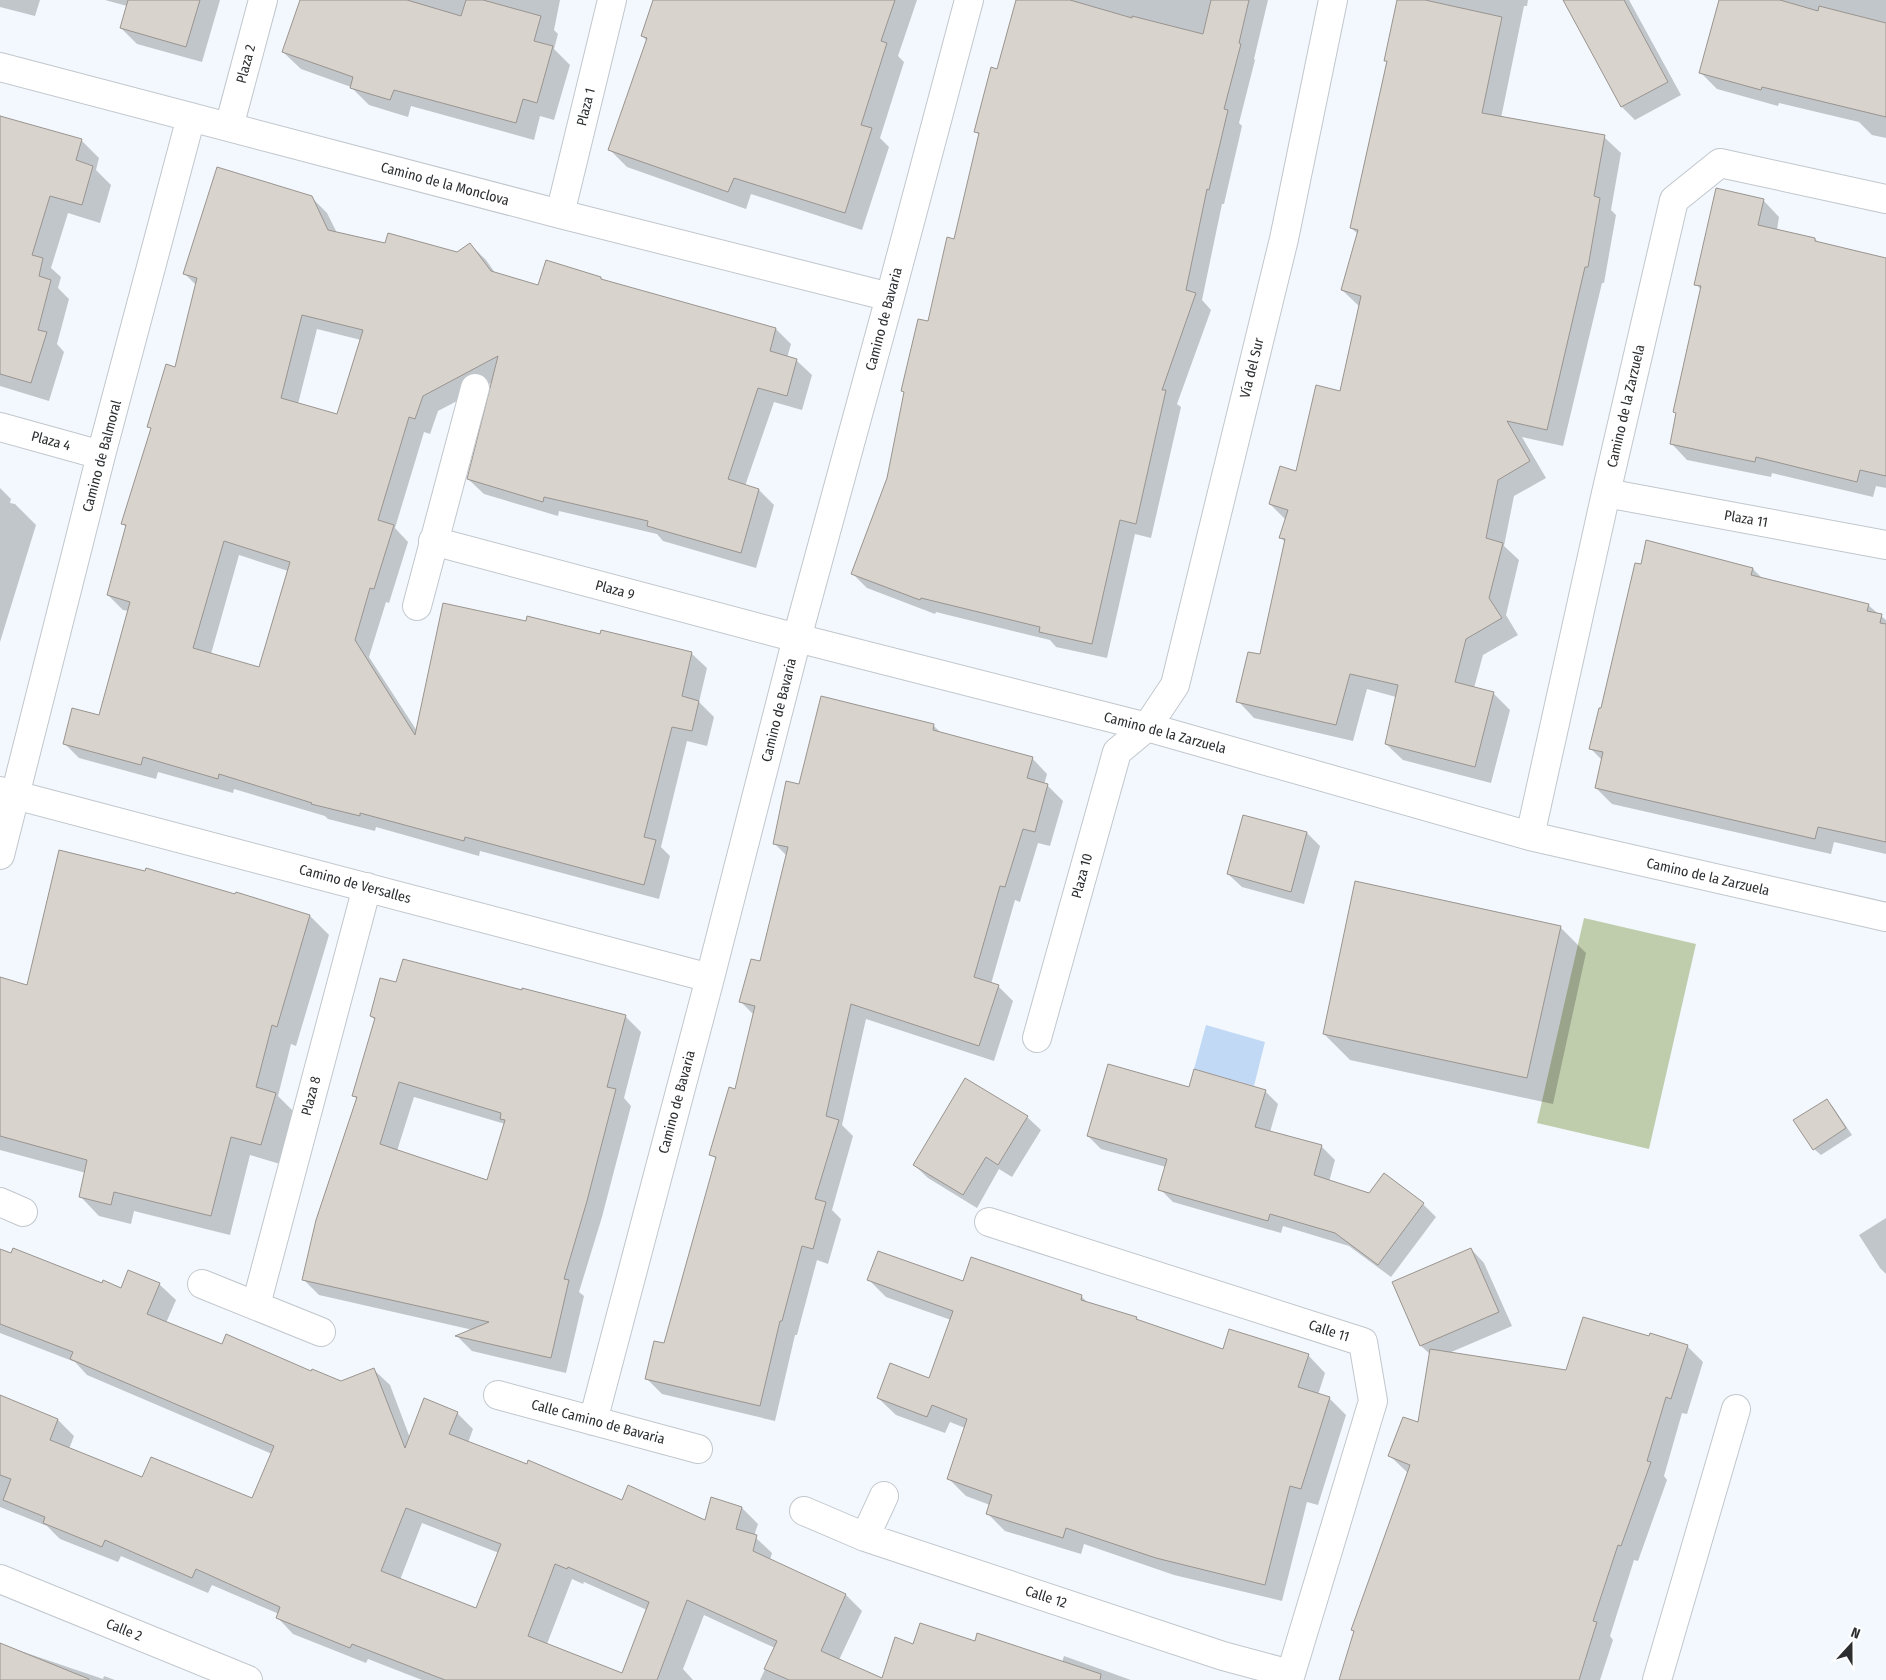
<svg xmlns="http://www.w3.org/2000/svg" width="1886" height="1680" font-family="'Fira Sans Condensed',sans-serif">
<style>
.green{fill:#c0cdad}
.water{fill:#c1d9f5}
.shadow{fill:#0003;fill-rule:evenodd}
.building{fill:#d9d3ce;stroke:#9a948f;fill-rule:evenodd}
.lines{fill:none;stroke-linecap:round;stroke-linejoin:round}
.minor-casing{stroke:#c1c7cc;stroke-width:30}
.minor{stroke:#fff;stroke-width:28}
.labels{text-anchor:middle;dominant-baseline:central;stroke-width:4;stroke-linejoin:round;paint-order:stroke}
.street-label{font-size:14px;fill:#2c2e30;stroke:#fff}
</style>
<rect width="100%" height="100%" fill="#f2f8fe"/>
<!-- green -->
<path class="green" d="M1584,918L1696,944L1649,1149L1537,1123Z"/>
<!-- water -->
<path class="water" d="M1206,1025L1265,1042L1254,1086L1194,1069Z"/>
<!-- shadow -->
<path class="shadow" d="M0,0H40L35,16L0,7Z
M105,0H220L202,62L137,44L121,28L127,6Z
M301,0H560L554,30L558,34L554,49L570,65L554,120L540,116L534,140L411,106L408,117L369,105L351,87L301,69L283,52Z
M654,0H917L898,56L904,62L880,138L889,147L862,230L751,194L746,209L627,167L610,150L647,41L642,36Z
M1017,0H1268L1254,59L1255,60L1239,123L1242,126L1224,204H1222L1202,300L1211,310L1177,404L1181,407L1151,538L1135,534L1107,658L1056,647L1050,640L936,612L935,614L867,588L852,573L888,479L905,393L902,391L928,323L955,240L980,136L975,131L998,70Z
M1398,0H1419L1428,2V0H1528L1527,6H1524L1501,118L1604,137L1621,153L1611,210L1616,215L1604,283H1602L1563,446L1522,437L1546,478L1514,496L1504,546L1519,560L1506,615L1518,635L1483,655L1474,688L1493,693L1510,710L1491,783L1403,760L1386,744L1396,697L1367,689L1353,741L1254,718L1238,701L1261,656L1286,543L1280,537L1286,520L1270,504L1297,473L1341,393L1360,307L1342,290L1358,234L1351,228L1388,62L1386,60Z
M1571,0H1629L1681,95L1635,120L1622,107Z
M1721,0H1886V138L1872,135L1859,122L1779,103L1778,106L1717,89L1701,73Z
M0,115L3,118L81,140L99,158L96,170L111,185L100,223L68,213L51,268L61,277L58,288L69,299L57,344L64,352L49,401L0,386Z
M311,197L327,213L337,233L386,245L458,254L470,244L486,260L496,274L539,286L601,278L604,281L776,329L791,344L787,358L796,360L812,375L802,410L774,402L745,486L759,490L774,505L756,568L663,541L657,534L559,511L558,516L484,494L468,479L493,382L438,411L430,434L424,432L395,528L408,542L389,603L386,602L369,657L417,731L527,622L691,653L707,668L699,702L714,717L707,746L687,741L661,847L670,856L659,899L480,851L479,856L376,827L375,831L328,819L325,816L234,789L233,793L158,772L156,779L79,758L64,743L100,717L129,611L123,610L108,595L127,528L122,523L152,430L149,427L176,368L197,286L185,274ZM317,329L361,340L338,416L298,404ZM239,555L288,571L260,668L211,654Z
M1763,200L1779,217L1777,230L1815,239L1820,244L1886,259V488L1876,486L1873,497L1772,473L1771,477L1687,460L1671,443L1677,414L1675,412L1701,290L1696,284Z
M0,488L11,499L10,503L15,504L36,525L0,642Z
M1753,569L1763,579L1868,605L1886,620V854L1834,842L1831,854L1612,804L1596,788L1602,760L1591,749Z
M933,725L941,733L1032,758L1047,774L1044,785H1047L1063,801L1050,846L1038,843L1020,902L1015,900L991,984L998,986L1013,1001L994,1061L866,1019L842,1125L853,1136L832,1210L841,1219L828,1264L817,1260L797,1335H795L775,1421L662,1394L646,1378L665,1344L717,1160L711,1154L736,1090L754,1015L741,1002L761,962L787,856L775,844L800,785Z
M1307,833L1320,846L1304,904L1242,887L1228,874Z
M310,916L329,935L296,1046L291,1044L278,1096L295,1113L280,1164L250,1155L230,1235L134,1211L131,1224L99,1216L80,1196L86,1173L0,1150V999L28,987Z
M1560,927L1586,953L1553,1104L1350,1060L1324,1034Z
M397,983L523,992V989L626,1017L641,1032L624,1098L631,1106L602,1217L579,1292L584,1296L566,1373L472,1351L457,1336L473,1330L319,1295L304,1280L358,1100L353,1095L376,1021L371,1016ZM414,1097L505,1124L488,1181L397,1151Z
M1189,1088L1265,1091L1278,1104L1270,1132L1322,1147L1335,1160L1329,1182L1370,1195L1423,1204L1436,1217L1391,1277L1349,1246L1283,1226L1281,1233L1173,1202L1160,1189L1166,1167L1101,1149L1088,1136Z
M1826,1100L1833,1107L1852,1135L1821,1155L1814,1149Z
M1027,1117L1041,1130L1012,1177L999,1169L977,1208L928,1178L914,1165Z
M1886,1218V1274L1880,1268L1859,1235Z
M1471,1249L1484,1263L1512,1326L1449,1353L1567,1372L1650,1338L1687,1346L1703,1362L1687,1414L1682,1413L1664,1476L1667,1480L1638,1561L1634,1560L1610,1636L1613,1640L1600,1680H1340L1355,1633L1352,1630L1408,1473L1390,1456L1419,1424L1430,1354L1421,1346L1394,1283Z
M0,1250L122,1289L159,1284L176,1300L166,1323L222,1346L341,1382L373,1369L390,1385L410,1438L457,1413L473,1429L468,1443L623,1502L706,1522L742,1508L758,1524L754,1536L772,1553L770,1560L846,1595L862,1611L839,1660L882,1680L914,1645L975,1643L1062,1662L1064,1656L1131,1680H760L775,1648L704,1615L683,1669L693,1680H422L368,1659L366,1663L293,1634L277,1617L279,1614L212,1585L208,1593L121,1556L118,1562L60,1539L47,1526L0,1507V1397L58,1420L74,1436L69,1449L143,1478L253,1500L272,1454L87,1375L75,1362L0,1333ZM422,1523L499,1553L477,1610L400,1580ZM572,1579L583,1584L584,1582L647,1610L622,1674L547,1644Z
M869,1280L963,1283L1081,1296L1089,1304L1136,1318L1140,1322L1224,1351L1308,1355L1325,1373L1318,1395L1329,1398L1346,1415L1318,1505L1307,1502L1282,1601L1174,1575L1084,1544L1081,1554L1005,1531L988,1514L990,1505L966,1496L949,1479L965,1428L950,1422L945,1433L896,1415L878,1398L930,1380L951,1320L886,1297Z
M0,1644L103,1679L104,1676L115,1680H0Z"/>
<!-- building -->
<path class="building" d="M128,0H200L186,47L120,28Z
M300,0H407L461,16L466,0H483L541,16L534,41L553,46L537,103L523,99L516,123L394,90L390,100L350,88L353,77L282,52Z
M653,0H895L881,41L887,43L861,125L872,128L845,213L734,178L728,192L608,150L647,38L641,36Z
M1016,0H1070L1132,18V16L1203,34L1211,0H1249L1239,43L1241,44L1224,109L1228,110L1209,190L1207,189L1186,290L1196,293L1162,390H1166L1136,524L1120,520L1092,644L1039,632L1040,627L921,598L920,600L851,574L887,478L904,392L901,391L918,319L928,321L947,237L954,239L979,133L974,132L991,67L997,69Z
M1397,0H1425L1502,17L1482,113L1605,135L1594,196L1600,198L1588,267H1585L1547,430L1507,421L1530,461L1498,480L1486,538L1503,543L1489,598L1502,618L1466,639L1455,682L1494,692L1475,767L1385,744L1398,685L1350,674L1336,725L1236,702L1248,652L1260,654L1285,539L1279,538L1288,510L1269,504L1280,466L1296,471L1316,385L1340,391L1361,296L1341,290L1358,230L1350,228L1387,61H1384Z
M1563,0H1624L1668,82L1621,107Z
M1719,0H1780L1818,11L1819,6L1886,23V117L1762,87L1761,90L1699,73Z
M0,116L82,139L76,160L93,166L82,205L50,196L32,255L43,258L39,276L51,280L38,330L47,332L31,383L0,374Z
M217,167L312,196L328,230L385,243L388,233L457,252L470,243L491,271L538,285L546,260L601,277V279L776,328L770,351L797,359L787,396L758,388L728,479L759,489L741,553L647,526L648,521L544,497L543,502L467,479L498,356L423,396L415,419L409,417L378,520L394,525L374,589L370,588L355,640L415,735L443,603L526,621L527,616L600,634L601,630L692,652L682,696L699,701L692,731L672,727L644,837L656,840L644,885L465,837L464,841L360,813V816L311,804L312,803L219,774L218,779L143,757L141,765L63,744L72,708L99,715L130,602L107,595L126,525L121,524L151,428L147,427L166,364L175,367L197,278L183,274ZM302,315L363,330L337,414L281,398ZM224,541L290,562L259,667L193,648Z
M1716,188L1764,199L1758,225L1815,238V241L1886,258V476L1860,470L1857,482L1756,457L1755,462L1670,444L1676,413L1673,412L1701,286L1694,285Z
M1646,540L1753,568L1751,575L1869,604L1867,611L1882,614L1880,623L1886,624V842L1818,827L1815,839L1595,788L1603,752L1589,749L1599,708H1601L1635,563L1641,564Z
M821,696L934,724L933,730L1033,757L1027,778L1048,784L1035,832L1023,829L1005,887L1000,886L974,977L999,985L979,1046L851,1004L826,1116L839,1120L815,1199L826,1202L813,1249L802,1246L782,1321H780L760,1406L645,1379L654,1341L664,1343L716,1157L709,1155L729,1087L735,1089L755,1006L739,1002L751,959L760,961L788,847L773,844L786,781L799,784Z
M1243,815L1307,832L1291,892L1227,874Z
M59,850L145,871L146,868L235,894L236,892L310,915L277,1027L272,1025L256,1087L276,1093L261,1145L231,1137L211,1216L114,1192L111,1205L79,1197L87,1160L0,1136V977L27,985Z
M1355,881L1561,926L1527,1078L1323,1034Z
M403,959L522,990V988L626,1015L607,1087L616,1089L587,1201L564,1279L569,1280L551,1358L455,1336L489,1322L302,1280L316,1220L357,1097L352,1096L375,1018L370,1016L380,978L396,982ZM399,1082L501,1113L500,1119L505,1120L487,1180L380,1144Z
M1108,1064L1189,1087L1194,1069L1266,1090L1255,1127L1322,1145L1314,1175L1369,1193L1384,1173L1424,1203L1378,1265L1335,1233L1270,1214L1268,1221L1158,1190L1167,1159L1087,1136Z
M965,1078L1028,1116L998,1165L986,1157L963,1195L913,1165Z
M1827,1099L1846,1128L1813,1150L1793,1120Z
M13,1248L102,1283L103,1280L121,1288L128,1270L160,1283L147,1314L222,1344L226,1334L311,1371L312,1369L341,1381L374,1368L405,1448L424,1398L458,1412L449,1434L527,1464L528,1460L622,1500L628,1485L705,1520L711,1497L742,1507L736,1529L757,1535L753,1551L846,1594L821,1651L882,1678L895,1637L913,1644L920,1623L975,1641L977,1633L1101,1674L1100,1680H789L764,1669L777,1641L687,1600L657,1680H445L352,1644L350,1648L276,1618L280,1607L196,1569L192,1578L105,1540L102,1547L43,1523L45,1517L3,1500L11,1479L0,1475V1395L58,1419L50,1440L142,1477L151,1457L252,1498L274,1446L70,1359L73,1352L0,1324V1249L11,1253ZM406,1508L501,1544L476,1608L381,1571ZM555,1564L567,1569L568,1567L649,1602L622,1673L528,1636Z
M1471,1248L1499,1312L1420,1346L1392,1282Z
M878,1251L963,1281L971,1257L1082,1295L1081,1300L1137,1317L1136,1319L1223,1349L1229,1329L1309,1354L1298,1387L1330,1397L1301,1489L1290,1486L1265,1585L1156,1558L1066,1528L1063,1538L986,1514L992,1495L947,1479L967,1419L932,1405L927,1417L877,1398L890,1363L929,1378L953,1311L867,1280Z
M1583,1317L1649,1336L1650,1333L1688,1345L1671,1399L1666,1397L1647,1461L1651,1462L1621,1546L1618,1545L1593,1621L1597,1622L1579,1680H1339L1354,1631L1351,1630L1410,1465L1388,1456L1403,1417L1418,1422L1430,1349L1566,1370Z
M0,1643L89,1679V1680H0Z"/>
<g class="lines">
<!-- minor casing -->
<g class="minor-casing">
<path id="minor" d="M0,67L560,214L890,297
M229,127L263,0
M560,214L612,0
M0,427L101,455
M1606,493L1886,545
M433,541L797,638L1147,727L1530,836L1886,917
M417,606L475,388
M0,791L710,978
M1530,836L1606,493L1674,200L1720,163L1886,199
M0,855L101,455L191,117
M1037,1038L1117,752L1147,727L1175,685L1284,239L1333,0
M0,1202L23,1212
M989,1222L1363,1342L1373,1401L1289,1680
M202,1284L321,1332
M256,1305L367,887
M498,1395L698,1449
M593,1421L710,978L797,638L890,297L969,0
M804,1511L865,1537L1223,1656L1290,1674
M865,1537L884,1496
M0,1579L248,1680
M1657,1680L1736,1409"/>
</g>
<!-- minor -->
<use href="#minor" class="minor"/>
</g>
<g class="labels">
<!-- street labels -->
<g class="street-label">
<text transform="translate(246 64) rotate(-75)">Plaza 2</text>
<text transform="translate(586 107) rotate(-76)">Plaza 1</text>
<text transform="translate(445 184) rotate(15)">Camino de la Monclova</text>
<text transform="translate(884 319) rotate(-75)">Camino de Bavaria</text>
<text transform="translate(1252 368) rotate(-76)">Vía del Sur</text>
<text transform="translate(1626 406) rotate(-77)">Camino de la Zarzuela</text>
<text transform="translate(51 441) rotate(15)">Plaza 4</text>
<text transform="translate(102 456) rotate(-75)">Camino de Balmoral</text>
<text transform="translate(1746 519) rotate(10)">Plaza 11</text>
<text transform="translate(615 590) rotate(15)">Plaza 9</text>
<text transform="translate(779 710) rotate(-76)">Camino de Bavaria</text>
<text transform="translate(1165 733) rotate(15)">Camino de la Zarzuela</text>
<text transform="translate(1082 876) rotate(-75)">Plaza 10</text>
<text transform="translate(1708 877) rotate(13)">Camino de la Zarzuela</text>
<text transform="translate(355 884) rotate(15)">Camino de Versalles</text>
<text transform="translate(311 1096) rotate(-75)">Plaza 8</text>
<text transform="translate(677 1102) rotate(-75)">Camino de Bavaria</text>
<text transform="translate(1329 1331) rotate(18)">Calle 11</text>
<text transform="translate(598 1422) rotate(15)">Calle Camino de Bavaria</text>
<text transform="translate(1046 1597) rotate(18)">Calle 12</text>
<text transform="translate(124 1630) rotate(22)">Calle 2</text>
</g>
</g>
<!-- north arrow -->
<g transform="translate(1851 1645) rotate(21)" stroke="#ffffff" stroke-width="4" paint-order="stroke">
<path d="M0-4L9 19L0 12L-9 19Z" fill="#2c2e30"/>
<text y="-8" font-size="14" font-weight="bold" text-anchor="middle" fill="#2c2e30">N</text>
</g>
</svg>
